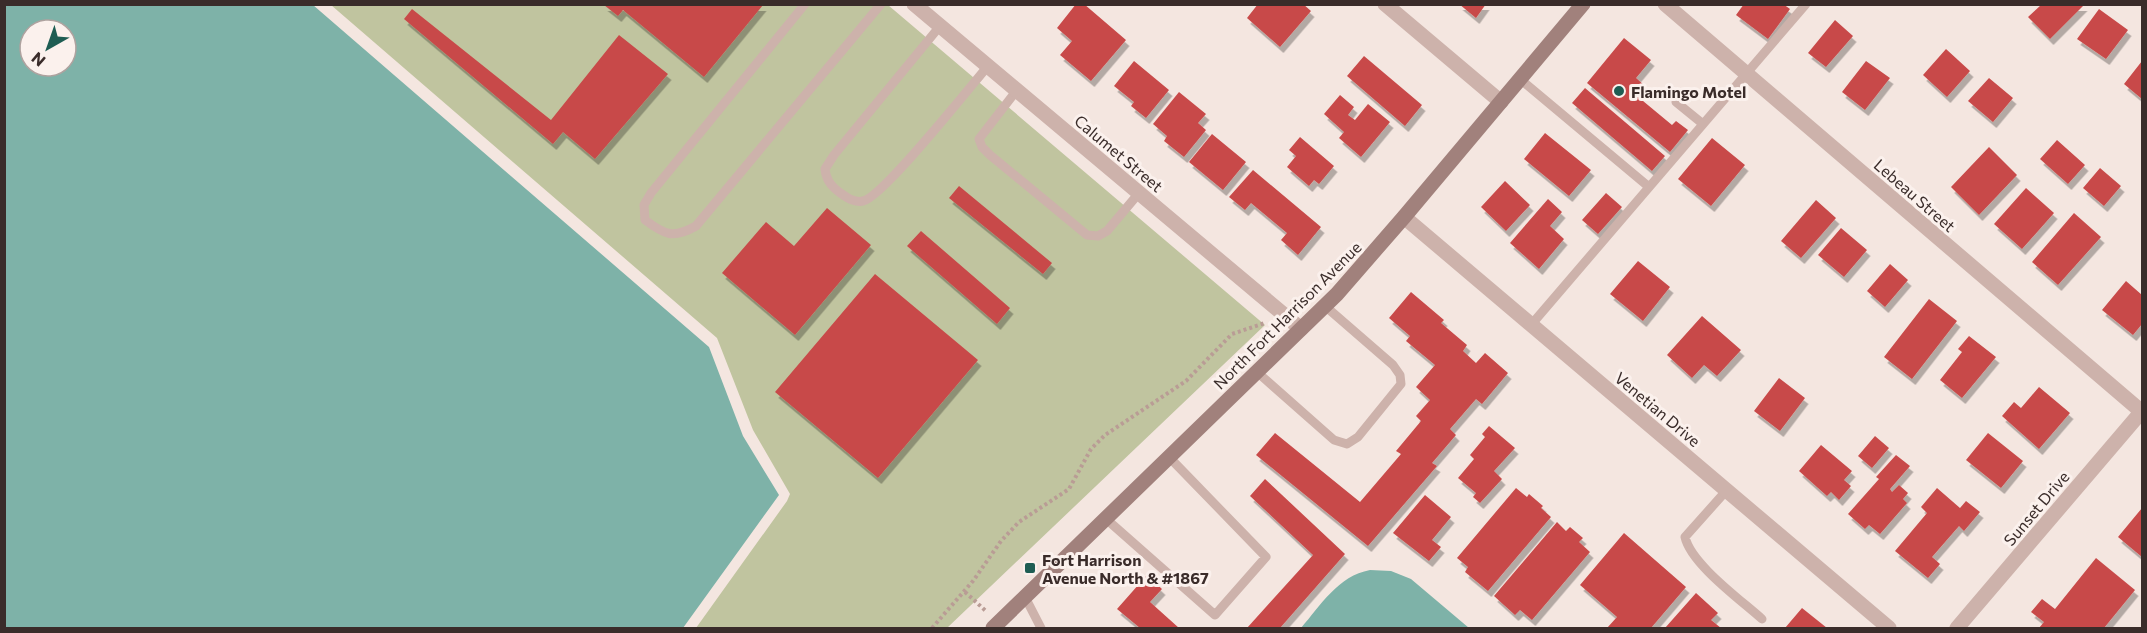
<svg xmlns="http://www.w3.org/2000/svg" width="2147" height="633" font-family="Commissioner,sans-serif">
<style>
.green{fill:#c0c49f}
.water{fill:#7eb2a8;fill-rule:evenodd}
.building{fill:#c84a49;filter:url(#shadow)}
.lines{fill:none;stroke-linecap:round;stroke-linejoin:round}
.path{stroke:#b99c95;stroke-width:4;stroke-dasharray:3 3;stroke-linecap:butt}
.lane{stroke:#cdb2ab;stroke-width:9}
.street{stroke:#cdb2ab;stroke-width:15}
.secondary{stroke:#a1817c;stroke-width:15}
.poi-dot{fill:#1e5d53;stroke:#fbf1ed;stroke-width:2}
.labels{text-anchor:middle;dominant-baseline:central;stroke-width:6;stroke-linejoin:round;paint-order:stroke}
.poi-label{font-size:16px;font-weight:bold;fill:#3a2c2a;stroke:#fbf1ed;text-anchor:start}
.street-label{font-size:16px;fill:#3a2c2a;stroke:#fbf1ed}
</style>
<defs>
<filter id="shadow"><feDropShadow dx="3.5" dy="6" stdDeviation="0" flood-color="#0004"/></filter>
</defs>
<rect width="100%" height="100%" fill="#f4e6e0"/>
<!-- green -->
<path class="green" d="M331,5H888L1265,325L947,628H696L787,501L790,494L753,430L717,338Z"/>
<!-- water -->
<path class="water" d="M4,5H313L709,347L743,436L779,495L683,628H5ZM30,30H66V66H30Z
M1370,570L1391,571L1411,579L1469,628H1301C1321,605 1338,576 1370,570Z"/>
<!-- building -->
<path class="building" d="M1076,4H1084L1126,40L1091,81L1060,55L1072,41L1057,28Z
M1258,4H1303L1311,11L1280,47L1247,18Z
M1459,4H1486L1476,18Z
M1744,4H1783L1790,9L1768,39L1736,15Z
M604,5H763L704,77L623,10L618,16Z
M2041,5H2084L2050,39L2028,17Z
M412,9L551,120L619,35L668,74L595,159L563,132L553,144L404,19Z
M2099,9L2128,30L2106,59L2077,39Z
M1835,20L1853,36L1826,67L1808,53Z
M1624,38L1651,60L1636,78L1645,86L1637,96L1672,125L1676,121L1688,130L1670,152L1587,83Z
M1946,49L1970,71L1947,97L1923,75Z
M1364,56L1422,105L1405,126L1347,76Z
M1134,61L1169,90L1146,118L1131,106L1134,102L1114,86Z
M1866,61L1890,78L1865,110L1842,92Z
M2142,61V99L2124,84Z
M1989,78L2013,98L1993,122L1968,101Z
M1585,88L1665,156L1652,171L1572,103Z
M1179,92L1206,114L1198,123L1206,130L1184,157L1164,141L1167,136L1153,124Z
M1340,95L1354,107L1348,115L1355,120L1368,104L1390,122L1361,157L1339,138L1344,132L1324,114Z
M1545,133L1591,170L1569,196L1524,159Z
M1212,134L1246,162L1223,190L1189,162Z
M1300,137L1334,166L1319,184L1314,180L1309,186L1287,167L1296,156L1289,150Z
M1712,138L1745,165L1711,206L1678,179Z
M2057,140L2085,165L2068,184L2040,159Z
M1989,147L2017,175L1979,215L1951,187Z
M2100,168L2121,186L2104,206L2083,188Z
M1253,170L1321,227L1298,255L1281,240L1287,233L1251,203L1245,210L1229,197Z
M1505,181L1530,205L1506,231L1481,207Z
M959,186L1052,263L1043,274L949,198Z
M2026,188L2054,213L2022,249L1994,224Z
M1606,193L1622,207L1598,234L1582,220Z
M1548,199L1562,212L1550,226L1564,239L1539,269L1510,243Z
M1816,200L1836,218L1801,258L1781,241Z
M827,208L871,245L795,335L722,273L766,222L794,246Z
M2074,213L2101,237L2058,285L2032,262Z
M1841,228L1867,250L1844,277L1818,255Z
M921,231L1010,308L997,324L907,246Z
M1638,261L1670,287L1643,321L1610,294Z
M1890,264L1908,280L1885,307L1867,291Z
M875,274L978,360L878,478L775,392Z
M2126,281L2142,295V324L2133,335L2102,310Z
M1411,292L1444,320L1441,323L1467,345L1463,351L1476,363L1485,353L1508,373L1482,404L1476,399L1450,429L1456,435L1432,463L1437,466L1368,546L1256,455L1275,433L1360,502L1401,454L1396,451L1421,421L1416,416L1430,400L1416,387L1435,365L1406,341L1410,336L1389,318Z
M1929,299L1957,321L1912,379L1884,357Z
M1702,316L1741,350L1717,376L1704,365L1692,378L1667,355Z
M1969,336L1996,357L1962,398L1940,380L1962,352L1958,349Z
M1779,378L1805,398L1780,431L1754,411Z
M2039,387L2070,413L2039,449L2002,416L2014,402L2021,408Z
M1489,426L1515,448L1494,471L1502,479L1480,503L1473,497L1476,493L1458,478L1474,459L1470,455L1485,437L1482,434Z
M1988,433L2023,461L2001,488L1966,460Z
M1875,436L1889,448L1872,468L1858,456Z
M1821,445L1852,471L1844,480L1851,486L1839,500L1831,492L1827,496L1799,471Z
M1896,455L1910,466L1890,489L1892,492L1899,485L1908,493L1903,499L1907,503L1880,534L1869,525L1865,529L1848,514L1879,479L1876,477Z
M1265,479L1345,554L1280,628H1247L1313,555L1250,496Z
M1516,488L1527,497L1529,494L1543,506L1541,508L1551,517L1488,591L1465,572L1468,567L1457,558Z
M1937,488L1960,508L1966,501L1980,512L1964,531L1959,526L1932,557L1940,564L1928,578L1895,551L1927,513L1921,507Z
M1425,495L1451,517L1432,540L1441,547L1429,561L1393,533Z
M2142,508V557L2118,537Z
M1557,522L1566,531L1570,527L1583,538L1579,542L1590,552L1532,620L1520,610L1515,615L1494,596Z
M1624,533L1686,587L1651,628H1607L1617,617L1580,585Z
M2096,558L2135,590L2104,628H2039L2044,622L2031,612L2042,599L2055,609Z
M1147,575L1162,589L1150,602L1179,628H1140L1117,609Z
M1696,593L1718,613L1711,620L1721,628H1665Z
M1802,608L1827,628H1785Z"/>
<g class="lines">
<!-- path -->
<path class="path" d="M965,592L987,612
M932,628L973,581L1001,541L1019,522L1069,489L1091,449L1105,435L1186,381L1232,334L1265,323"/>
<!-- lane -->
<path class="lane" d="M805,4L651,193L644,205L645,220C665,235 673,239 696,226L881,4
M940,26L834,155L825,169C826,179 830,185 839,192C846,197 854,203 863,201C882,198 970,87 988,66
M1520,79L1649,187
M1017,90L979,139L982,147L990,155L1087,235L1098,236L1107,231L1139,193
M1676,102L1703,124
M1531,325L1806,4
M1257,372L1334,440L1347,444L1358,437L1401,384L1400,375L1393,365L1325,306
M1726,491L1685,537C1691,564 1741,600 1762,619
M1105,518L1215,615L1266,557L1169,457
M1025,597L1041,628"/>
<!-- street -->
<path class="street" d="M914,4L1301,329
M1385,4L1501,102
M1665,4L2142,412
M1404,217L1889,628
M1957,628L2142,411"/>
<!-- secondary -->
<path class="secondary" d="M993,628L1337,294L1404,217L1583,4"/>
</g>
<!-- markers -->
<g class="poi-dot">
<circle cx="1619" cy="91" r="6"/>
<rect x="1024" y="562" width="12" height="12" rx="3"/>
</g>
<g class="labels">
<!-- poi labels -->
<g class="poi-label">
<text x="1631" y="91">Flamingo Motel</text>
<text x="1042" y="559">Fort Harrison<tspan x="1042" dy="18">Avenue North &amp; #1867</tspan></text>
</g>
<!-- street labels -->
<g class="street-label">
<text transform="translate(1119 153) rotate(40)">Calumet Street</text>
<text transform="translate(1915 195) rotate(41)">Lebeau Street</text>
<text transform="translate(1287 315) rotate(-45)">North Fort Harrison Avenue</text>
<text transform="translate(1658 409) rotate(40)">Venetian Drive</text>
<text transform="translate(2036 508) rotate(-50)">Sunset Drive</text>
</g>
</g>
<!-- border -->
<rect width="2147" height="633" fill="none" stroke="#3a2c2a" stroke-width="12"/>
<!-- north arrow -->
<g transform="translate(48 48) rotate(220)"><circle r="28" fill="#fbf1ed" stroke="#aea29f" stroke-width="1.5"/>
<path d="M0-4.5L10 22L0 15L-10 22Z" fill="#1e5d53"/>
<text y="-9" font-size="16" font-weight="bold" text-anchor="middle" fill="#3a2c2a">N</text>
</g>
</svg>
